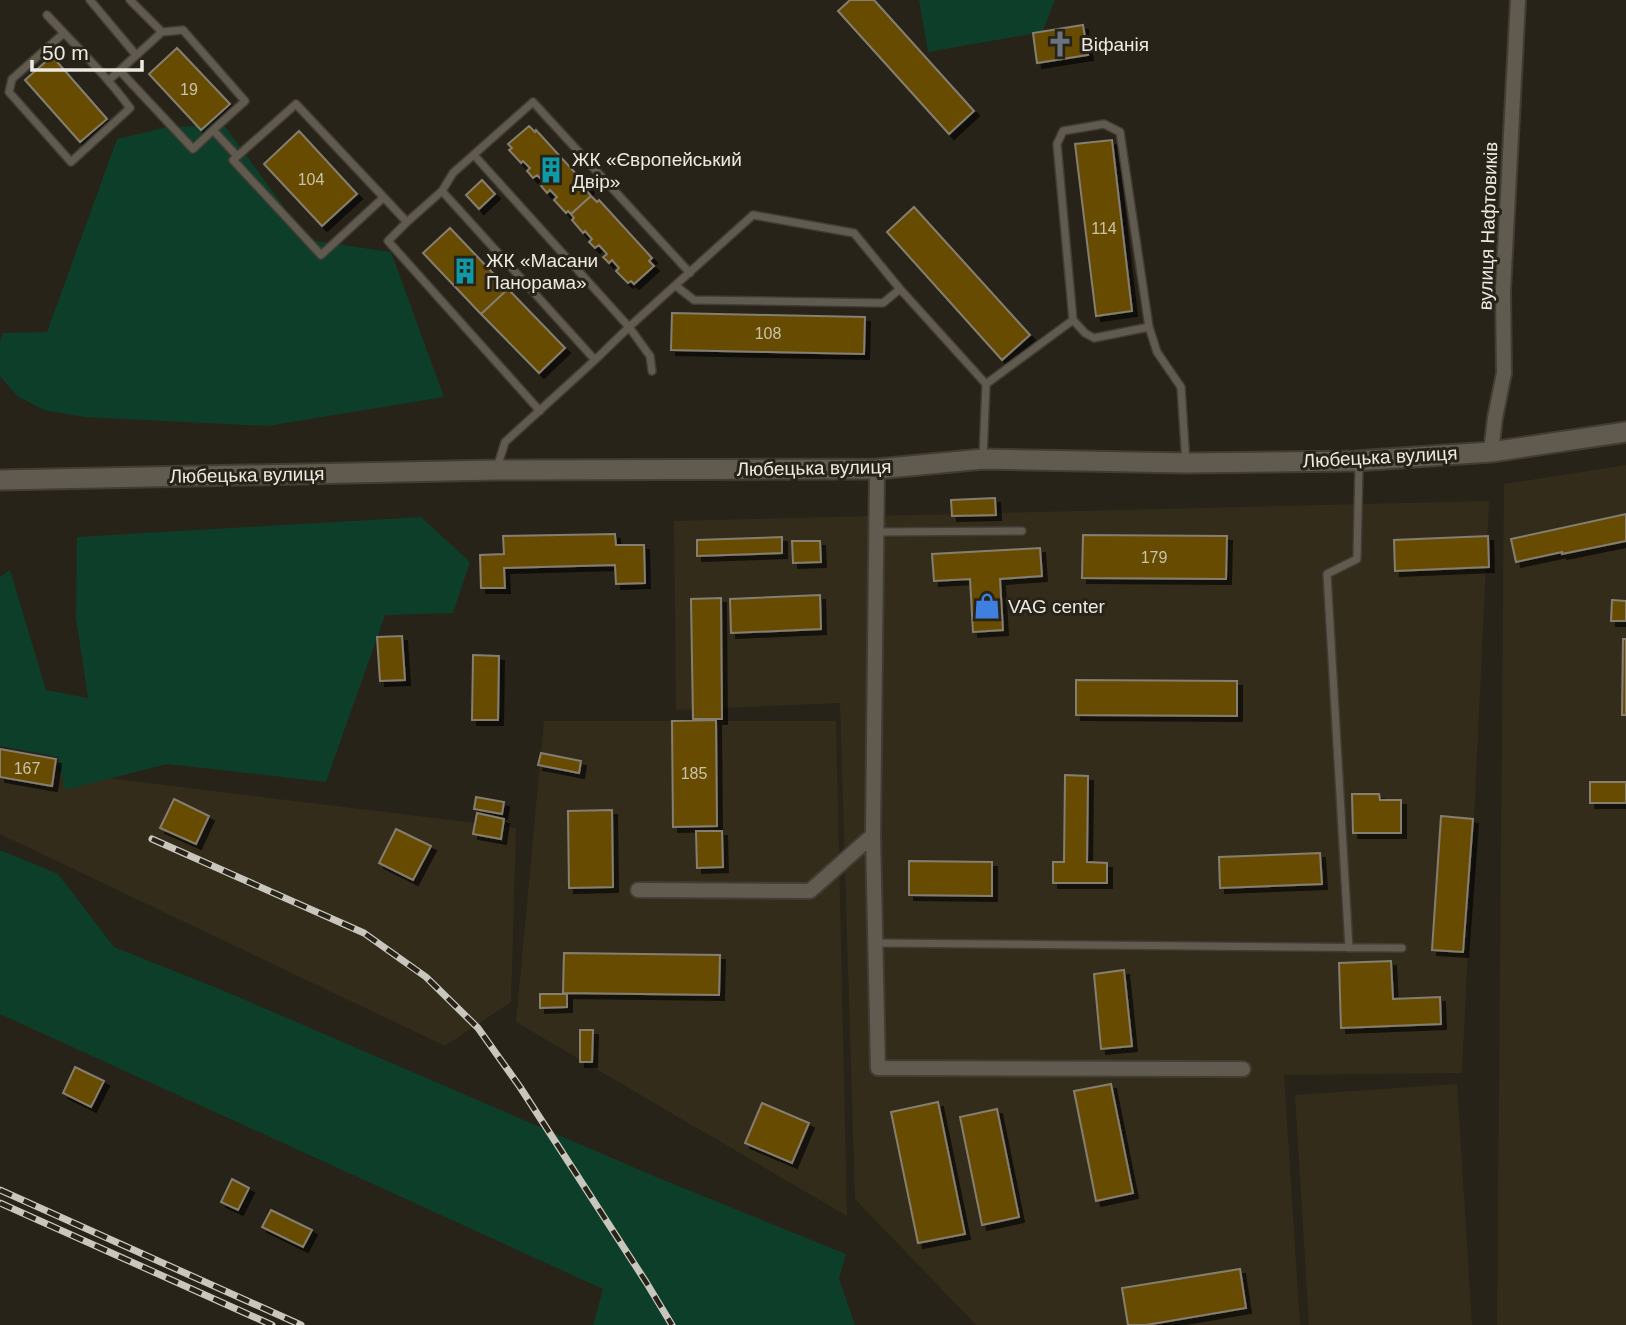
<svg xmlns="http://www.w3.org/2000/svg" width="1626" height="1325" font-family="Arial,sans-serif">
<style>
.built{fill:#342c1b}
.green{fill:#0c3e2a}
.building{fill:#664c02;stroke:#857e71;stroke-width:2;filter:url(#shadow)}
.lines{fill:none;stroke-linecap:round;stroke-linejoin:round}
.service-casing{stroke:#413d35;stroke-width:10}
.minor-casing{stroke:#413d35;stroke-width:18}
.secondary-casing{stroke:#413d35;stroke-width:23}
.service{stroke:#615b4f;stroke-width:7}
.minor{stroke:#615b4f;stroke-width:14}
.secondary{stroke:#615b4f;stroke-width:19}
.rail-casing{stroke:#c9c6be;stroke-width:7}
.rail{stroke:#282318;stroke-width:4.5;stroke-dasharray:13;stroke-linecap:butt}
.labels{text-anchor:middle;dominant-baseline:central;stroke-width:6;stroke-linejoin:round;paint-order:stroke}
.number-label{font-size:16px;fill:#cbc2ab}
.poi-label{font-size:19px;fill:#edeae3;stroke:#282318;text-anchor:start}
.street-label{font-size:19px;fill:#edeae3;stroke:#282318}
</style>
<defs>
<filter id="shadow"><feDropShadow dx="5" dy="5" stdDeviation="0" flood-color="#0009"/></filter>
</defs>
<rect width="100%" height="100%" fill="#282318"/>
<!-- built -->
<path class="built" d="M1626,465V1325H1497L1504,484Z
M1489,501L1462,1073L1284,1075L1300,1325H976L855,1199L840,703L676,710L674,521Z
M544,721H836L847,1216L516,1022Z
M0,765L516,828L511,1002L445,1046L0,834Z
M1457,1084L1472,1325H1309L1295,1095Z"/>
<!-- green -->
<path class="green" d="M919,0H1055L1041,35L1031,34L928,52Z
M224,125L308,240L391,252L444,397L267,426L85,417L44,410L17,396L0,376V341L3,333L47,332L117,139L168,127Z
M421,517L470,562L453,613L385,615L326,782L167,764L65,790L58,757L0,746V577L10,570L46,690L88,698L76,618L77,537Z
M0,850L58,874L114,947L222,990L656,1177L846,1254L839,1279L855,1325H593L603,1289L0,1014Z"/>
<!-- building -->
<path class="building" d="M850,0H874L974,111L949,134L838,11Z
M1083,25L1088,55L1037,63L1033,33Z
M177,48L230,104L201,130L149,74Z
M52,56L107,119L80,142L25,80Z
M529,126L535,132L536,130L589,188L587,191L591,196L571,214L568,211L566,213L554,200L557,197L550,190L547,193L541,186L545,183L537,175L533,178L527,171L530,168L523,161L521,163L509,150L512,148L508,144Z
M299,131L357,194L322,226L264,164Z
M1112,140L1132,311L1096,316L1075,144Z
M482,180L495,194L479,209L466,195Z
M591,196L597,202L599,200L652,258L649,261L654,266L634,284L631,281L628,283L616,271L619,268L612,260L609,263L603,257L607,254L599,245L595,248L589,242L592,239L585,231L583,233L572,220L574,218L571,214Z
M914,207L1030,335L1002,360L887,232Z
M450,228L508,289L481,314L423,253Z
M508,289L565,348L539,373L481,314Z
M672,313L865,317L864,354L671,350Z
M995,498L996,515L952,516L951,500Z
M1626,514V541L1562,554V552L1516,562L1511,539Z
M615,534L616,545H644L645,583L616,584L615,565L504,568L505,588H481L480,555L504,554L503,536Z
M1083,535L1227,536L1226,579L1082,578Z
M1488,536L1489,567L1395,571L1394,540Z
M782,537V553L697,556V540Z
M792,541H820L821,562L793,563Z
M1040,548L1042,576L1000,579L1003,630L973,632L970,579L934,581L932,554Z
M820,595L821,629L731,633L730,599Z
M721,598L722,719H693L691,599Z
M1612,600L1626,601V621H1611Z
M402,636L405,680L380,681L377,637Z
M1623,639H1626V715H1622Z
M473,655L499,656L498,720H472Z
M1076,680L1237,681V716L1076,715Z
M716,720L717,826L673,827L672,721Z
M0,749L56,759L52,786L0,777Z
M541,753L581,761L579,773L538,765Z
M1065,775L1088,776L1087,862L1107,863V883H1053V862H1064Z
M1590,782H1626V803H1590Z
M1352,794H1379L1380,800H1401V833H1353Z
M476,797L504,802L502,814L474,809Z
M174,799L209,816L196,844L160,828Z
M612,810L613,887L569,888L568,811Z
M477,813L504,819L501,839L473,834Z
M1441,816L1473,819L1463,952L1432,950Z
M396,829L431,846L413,880L379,863Z
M696,831H722L723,867L697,868Z
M1320,853L1322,884L1220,888L1219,857Z
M909,861L992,862V896L909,895Z
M564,953L720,955L719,995L563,993Z
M1391,961L1393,999L1440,997L1441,1024L1341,1028L1339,963Z
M1124,970L1132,1046L1101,1049L1094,974Z
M540,994H567V1007L540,1008Z
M580,1030H593L592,1062H580Z
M75,1067L104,1081L91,1107L63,1093Z
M1111,1084L1133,1193L1096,1201L1074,1091Z
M938,1102L965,1234L918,1243L891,1112Z
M762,1103L809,1123L792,1163L745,1143Z
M997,1109L1019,1217L982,1225L960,1117Z
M232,1179L249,1188L238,1210L221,1202Z
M271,1210L312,1230L303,1247L262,1227Z
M1240,1269L1246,1308L1146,1325H1128L1122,1288Z"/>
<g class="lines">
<!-- service casing -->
<g class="service-casing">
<path id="service" d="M90,0L136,55
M130,0L162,32
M47,15C76,46 105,74 130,108L71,162L9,92L12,79L64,33
M120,71L193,149L213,130
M109,80L162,32L183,30L245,101L213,130L237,156
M474,155L629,327L650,356L652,371
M442,191L453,173L533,102L690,273
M383,198L321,255L233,160L296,104L407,222L442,191L595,360L505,442L497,468
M407,222L388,241L540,411
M676,286L694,300L883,303L900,289
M1149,327L1094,338L1085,333L1073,320L1057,144L1063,131L1104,124L1120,132L1149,327L1157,352L1181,387L1186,463
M595,360L629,327L753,215L854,233L900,289L986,384L983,458
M986,384L1073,320
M877,532L1022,531
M876,943L1402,948
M1349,948L1327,574L1357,559L1359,464"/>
</g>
<!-- minor casing -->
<g class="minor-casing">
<path id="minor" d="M1491,452L1495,418L1504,373L1503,290L1518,0
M873,835L878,1068L1243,1069
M638,890L810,891L873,835L877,469"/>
</g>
<!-- secondary casing -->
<g class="secondary-casing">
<path id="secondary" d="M0,480L496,470L877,469L983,459L1186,463L1355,461L1491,452L1626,432"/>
</g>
<!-- service -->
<use href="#service" class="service"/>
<!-- minor -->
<use href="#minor" class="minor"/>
<!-- secondary -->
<use href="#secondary" class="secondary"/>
<!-- rail casing -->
<g class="rail-casing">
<path id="rail" d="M152,839L364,933L426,977L478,1028L520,1087L646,1282L672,1325
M0,1190L301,1325
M0,1203L272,1325"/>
</g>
<!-- rail -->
<use href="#rail" class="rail"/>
</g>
<!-- icons -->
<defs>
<g id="church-bare" transform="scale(2.1)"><path d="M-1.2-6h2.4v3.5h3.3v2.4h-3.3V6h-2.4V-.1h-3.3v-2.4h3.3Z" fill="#6b7280" stroke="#282318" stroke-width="2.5" paint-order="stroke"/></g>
<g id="building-bare" transform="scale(2.1)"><path d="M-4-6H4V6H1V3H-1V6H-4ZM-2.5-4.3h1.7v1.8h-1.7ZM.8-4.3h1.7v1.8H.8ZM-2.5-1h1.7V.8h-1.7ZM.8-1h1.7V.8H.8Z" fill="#0f9aa8" stroke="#282318" stroke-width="2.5" paint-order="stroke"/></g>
<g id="shop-bare" transform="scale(2.1)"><path d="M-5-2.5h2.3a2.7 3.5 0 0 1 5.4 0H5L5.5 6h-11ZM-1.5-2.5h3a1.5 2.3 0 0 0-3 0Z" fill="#3f7fe0" stroke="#282318" stroke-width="2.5" paint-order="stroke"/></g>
</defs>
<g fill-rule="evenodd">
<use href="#church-bare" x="1060" y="44"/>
<use href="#building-bare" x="551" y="170"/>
<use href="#building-bare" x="465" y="271"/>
<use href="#shop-bare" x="987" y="606"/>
</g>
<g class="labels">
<!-- number labels -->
<g class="number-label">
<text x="189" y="89">19</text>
<text x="311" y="179">104</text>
<text x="1104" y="228">114</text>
<text x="768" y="333">108</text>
<text x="1154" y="557">179</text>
<text x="27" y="768">167</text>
<text x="694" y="773">185</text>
</g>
<!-- poi labels -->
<g class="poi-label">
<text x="1081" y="44">Віфанія</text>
<text x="572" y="159">ЖК «Європейський<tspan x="572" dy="22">Двір»</tspan></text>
<text x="486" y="260">ЖК «Масани<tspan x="486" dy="22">Панорама»</tspan></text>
<text x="1008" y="606">VAG center</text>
</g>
<!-- street labels -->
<g class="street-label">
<text transform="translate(1488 226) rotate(-88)">вулиця Нафтовиків</text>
<text transform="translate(1380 457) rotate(-3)">Любецька вулиця</text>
<text transform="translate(814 468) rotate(-1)">Любецька вулиця</text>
<text transform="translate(247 475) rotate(-1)">Любецька вулиця</text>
</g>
</g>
<!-- scale -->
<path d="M32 60v10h110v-10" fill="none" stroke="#edeae3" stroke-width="3.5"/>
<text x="42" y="60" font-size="21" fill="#edeae3" stroke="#282318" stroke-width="5" paint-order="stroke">50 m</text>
</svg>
